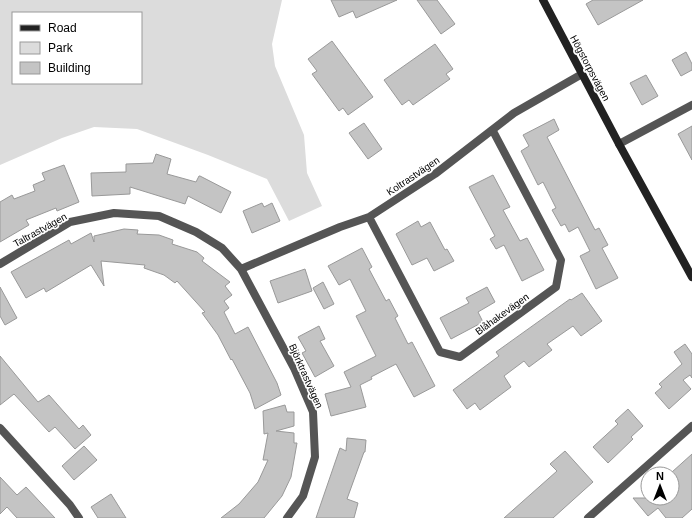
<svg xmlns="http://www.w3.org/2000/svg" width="692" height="518" font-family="Helvetica,sans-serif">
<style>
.green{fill:#dcdcdc;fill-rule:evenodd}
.building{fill:#c4c4c4;stroke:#999}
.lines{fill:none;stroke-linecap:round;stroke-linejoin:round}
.street{stroke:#555;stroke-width:8}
.secondary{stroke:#222;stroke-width:8}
.labels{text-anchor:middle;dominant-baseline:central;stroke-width:3.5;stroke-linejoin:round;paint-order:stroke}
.street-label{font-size:10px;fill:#000;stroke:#fff}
</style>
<rect width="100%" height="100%" fill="#fff"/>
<!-- green -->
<path class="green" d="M0,0H282L272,44L275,66L304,135L307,173L322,206L289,221L267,179L208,155L137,129L94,127L62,138L0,165ZM13,13H141V83H13Z"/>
<!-- building -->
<path class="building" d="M331,0H397L356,18L353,11L339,17Z
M417,0H437L455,24L441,34Z
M593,0H643L598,25L586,4Z
M332,41L373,97L348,115L343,108L339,111L312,74L317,71L308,59Z
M435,44L453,69L446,74L450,79L413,105L409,100L402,105L384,80Z
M686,52L692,64V70L681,76L672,60Z
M646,75L658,96L642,105L630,83Z
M554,119L559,130L547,137L595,230L599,228L608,245L602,248L618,278L596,289L580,256L590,251L578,227L569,232L565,224L561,226L552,210L556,208L543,182L538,185L521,151L529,146L523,135Z
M364,123L382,149L368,159L349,133Z
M692,126V160L678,134Z
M156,154L171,159L167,174L196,182L199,176H200L231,192L221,213L188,196L185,204L130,187V194L92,196L91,173L126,172V164L153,163Z
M64,165L79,202L57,211L56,208L26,220L29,225L0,242V202L12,195L14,199L35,191L33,185L45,180L42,173Z
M493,175L510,207L503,210L520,241L527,238L544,270L522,281L504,245L496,249L490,239L495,236L469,187Z
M262,203L264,207L272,203L280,221L252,233L243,211Z
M418,221L421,227L430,222L445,250L447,249L454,261L434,271L427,258L412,265L396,234Z
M124,229L138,230L137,234L159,235L173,240L172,244L197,252L204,258L202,261L230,282L225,286L232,295L224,301L229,308L224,312L235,334L248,327L277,383L281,395L255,409L250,393L232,359L231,360L218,335L202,313L205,312L177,281L175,283L164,275L144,268L145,265L101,261L104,286L91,265L46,292L44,288L26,298L11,272L69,240L71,244L91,233L94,242V236Z
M362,248L372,267L369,269L386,301L389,299L398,316L395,318L408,344L412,342L435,386L414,397L396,364L371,377L372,379L360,385L366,407L331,416L325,394L351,387L344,372L376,356L356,316L366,311L350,279L339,285L328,266Z
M305,269L312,291L278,303L270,281Z
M323,282L334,304L324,309L313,288Z
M0,287L17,318L5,325L0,316Z
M487,287L495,302L478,312L483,322L451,339L440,318L469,303L466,298Z
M582,293L602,321L581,336L573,326L547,344L552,350L529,367L524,361L504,376L511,387L480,410L475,403L467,409L453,390L499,356L496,352L570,299L571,300Z
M319,326L325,339L320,341L334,366L315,377L302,353L306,351L298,337Z
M685,344L692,354V378L690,375L683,380L691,389L669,409L655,393L662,387L659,384L682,364L674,352Z
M0,356L38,402L49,395L79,429L83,425L91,435L75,449L55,427L49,432L14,394L0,405Z
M285,405L287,412H294V426L276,431L294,433V443H297L291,477L282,496L264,518H221L239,504L258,482L268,460H263L268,433L264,434L263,411Z
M628,409L643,426L631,437L633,439L608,463L593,447L618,424L615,421Z
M347,438L366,440L365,452H364L347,499L358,503L354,518H316L340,448L346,451Z
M84,446L97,460L74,480L62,466Z
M565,451L593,482L553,518H504L557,471L550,464Z
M692,454V509L682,518H666L658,508L648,516L633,498H672V472Z
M0,477L17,495L26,487L55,518H17L7,507L0,514Z
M111,494L126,518H98L91,507Z"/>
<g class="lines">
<!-- street -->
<path class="street" d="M619,144L692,105
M369,217L440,352L460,357L556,287L561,260L493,131
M0,264L70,222L114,213L159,216L196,232L222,248L241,269L294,368L313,412L315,457L303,496L287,518
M241,269L340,227L369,217L435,174L514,113L582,74
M0,428L70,505L79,518
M588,518L692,426"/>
<!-- secondary -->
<path class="secondary" d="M543,0L619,144L692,277"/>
</g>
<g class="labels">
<!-- street labels -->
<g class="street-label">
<text transform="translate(590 68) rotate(62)">Högstorpsvägen</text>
<text transform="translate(413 176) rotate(-34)">Koltrastvägen</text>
<text transform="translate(40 230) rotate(-29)">Taltrastvägen</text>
<text transform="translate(502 314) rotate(-36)">Blåhakevägen</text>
<text transform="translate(306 376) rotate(66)">Björktrastvägen</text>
</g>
</g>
<!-- legend -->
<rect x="12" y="12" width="130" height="72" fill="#ffffff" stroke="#999999"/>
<rect x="20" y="25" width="20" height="6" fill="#222222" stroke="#999999"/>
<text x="48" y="32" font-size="12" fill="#000000">Road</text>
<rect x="20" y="42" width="20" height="12" fill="#dcdcdc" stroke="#999999"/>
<text x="48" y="52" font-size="12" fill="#000000">Park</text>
<rect x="20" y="62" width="20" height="12" fill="#c4c4c4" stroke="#999999"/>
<text x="48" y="72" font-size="12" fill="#000000">Building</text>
<!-- north arrow -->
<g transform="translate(660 486)"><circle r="19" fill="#ffffff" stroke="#999999"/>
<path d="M0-3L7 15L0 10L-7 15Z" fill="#000000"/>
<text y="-6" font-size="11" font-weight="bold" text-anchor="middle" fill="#000000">N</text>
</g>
</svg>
